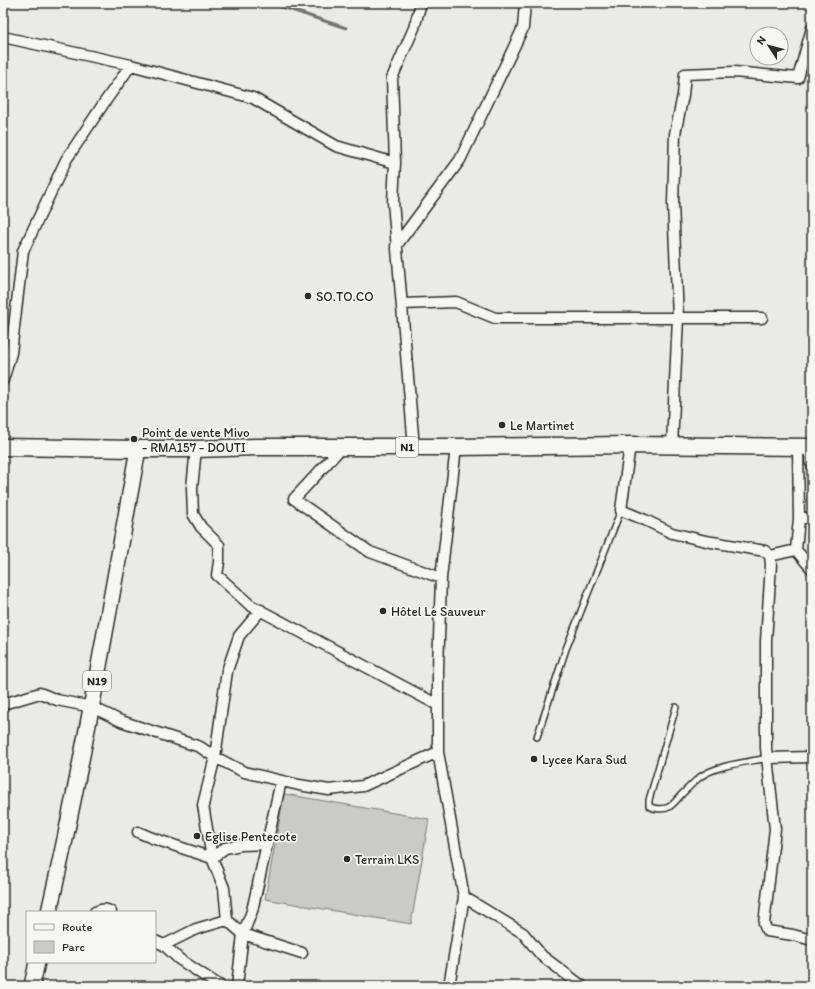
<svg xmlns="http://www.w3.org/2000/svg" width="815" height="989" font-family="Itim,sans-serif">
<style>
.green{fill:#cacac7;stroke:#7a7a79}
.lines{fill:none;stroke-linecap:round;stroke-linejoin:round}
.stream{stroke:#727270;stroke-width:3}
.service-casing{stroke:#2b2b2b;stroke-width:8}
.minor-casing{stroke:#2b2b2b;stroke-width:13}
.primary-casing{stroke:#2b2b2b;stroke-width:18}
.trunk-casing{stroke:#2b2b2b;stroke-width:19}
.service{stroke:#f6f6f2;stroke-width:5}
.minor{stroke:#f6f6f2;stroke-width:10}
.primary{stroke:#f6f6f2;stroke-width:15}
.trunk{stroke:#f6f6f2;stroke-width:16}
.poi-dot{fill:#2b2b2b;stroke:#f6f6f2;stroke-width:1.5}
.labels{text-anchor:middle;dominant-baseline:central;stroke-width:3.5;stroke-linejoin:round;paint-order:stroke}
.shield{fill:#f6f6f2;stroke:#686867;stroke-width:1}
.shield-label{font-size:12px;font-weight:bold;fill:#2b2b2b}
.poi-label{font-size:13px;fill:#2b2b2b;stroke:#f6f6f2;text-anchor:start}
</style>
<rect width="100%" height="100%" fill="#eaeae6"/>
<filter id="ink" filterUnits="userSpaceOnUse"><feTurbulence type="fractalNoise" baseFrequency=".025" numOctaves="2"/><feDisplacementMap in="SourceGraphic" scale="8" xChannelSelector="R" yChannelSelector="G"/><feConvolveMatrix kernelMatrix="1 2 1 2 8 2 1 2 1" color-interpolation-filters="sRGB"/></filter>
<g filter="url(#ink)">
<!-- green -->
<path class="green" d="M284,794L429,819L411,924L265,899Z"/>
<g class="lines">
<!-- stream -->
<path class="stream" d="M270,3L346,28"/>
<!-- service casing -->
<g class="service-casing">
<path id="service" d="M807,448L808,463L812,468
M676,707L649,800V806C653,809 664,810 669,807C674,804 678,798 682,794C688,788 694,782 700,777C716,765 748,762 768,758
M537,737L566,649L621,510"/>
</g>
<!-- minor casing -->
<g class="minor-casing">
<path id="minor" d="M3,37L131,65L253,98L336,146L395,163L393,202L414,447
M395,163L392,78L414,28L421,3
M396,246L460,160L523,28L525,3
M402,304L456,302L495,318H762
M3,380L11,353L23,251L66,160L104,103L131,65
M630,445L621,510L645,520L672,533L706,541L765,551L770,556L771,564L766,641V748L775,829L764,924L767,931L793,935L812,940
M672,445L678,318L673,204L675,134L683,95L685,74L734,72L798,78L812,28
M343,446L294,499L370,552L441,578
M798,446L799,518L796,550L812,569
M196,449L192,488L193,514L201,527L219,545V562L217,575L250,605L438,705
M799,518H812
M770,556L796,550
M261,610L239,636L227,671L215,757L203,805L212,858L224,888L227,920L243,934L302,953
M3,704L40,693L57,700L92,707L121,721L200,747L215,757L244,772L299,785L329,790L363,786L438,752
M768,758L812,757
M138,832L152,838L212,858
M212,858L225,848L241,845L266,844
M464,897L523,933L542,956L582,986
M95,912C101,909 106,908 111,912
M155,941L164,945L179,959L220,986
M164,945L196,929L227,920
M237,986L243,934L252,911L281,781
M449,986L464,897L438,752V669L441,578L456,447"/>
</g>
<!-- primary casing -->
<g class="primary-casing">
<path id="primary" d="M49,912C84,759 110,604 138,449
M32,986L37,962"/>
</g>
<!-- trunk casing -->
<g class="trunk-casing">
<path id="trunk" d="M3,447L138,449H196L256,447H456L630,445L812,447"/>
</g>
<!-- service -->
<use href="#service" class="service"/>
<!-- minor -->
<use href="#minor" class="minor"/>
<!-- primary -->
<use href="#primary" class="primary"/>
<!-- trunk -->
<use href="#trunk" class="trunk"/>
</g>
</g>
<!-- markers -->
<g class="poi-dot">
<circle cx="308" cy="296" r="4"/>
<circle cx="502" cy="425" r="4"/>
<circle cx="134" cy="439" r="4"/>
<circle cx="383" cy="611" r="4"/>
<circle cx="534" cy="759" r="4"/>
<circle cx="197" cy="836" r="4"/>
<circle cx="347" cy="859" r="4"/>
</g>
<g class="labels">
<!-- shield labels -->
<g class="shield">
<rect x="396" y="437" width="22" height="20" rx="3"/>
<rect x="83" y="671" width="28" height="20" rx="3"/>
</g>
<g class="shield-label">
<text x="407" y="447">N1</text>
<text x="97" y="681">N19</text>
</g>
<!-- poi labels -->
<g class="poi-label">
<text x="316" y="296">SO.TO.CO</text>
<text x="510" y="425">Le Martinet</text>
<text x="142" y="432">Point de vente Mivo<tspan x="142" dy="15">- RMA157 - DOUTI</tspan></text>
<text x="391" y="611">Hôtel Le Sauveur</text>
<text x="542" y="759">Lycee Kara Sud</text>
<text x="205" y="836">Eglise Pentecote</text>
<text x="355" y="859">Terrain LKS</text>
</g>
</g>
<!-- margin -->
<rect width="815" height="989" fill="none" stroke="#f6f6f2" stroke-width="16"/>
<rect x="8" y="8" width="799" height="973" fill="none" stroke="#2b2b2b" stroke-width="1.5" filter="url(#ink)"/>
<!-- legend -->
<rect x="26" y="911" width="130" height="52" fill="#f6f6f2" stroke="#a5a5a2"/>
<rect x="34" y="924" width="20" height="6" fill="#f6f6f2" stroke="#a5a5a2"/>
<text x="62" y="931" font-size="12" fill="#2b2b2b">Route</text>
<rect x="34" y="941" width="20" height="12" fill="#cacac7" stroke="#a5a5a2"/>
<text x="62" y="951" font-size="12" fill="#2b2b2b">Parc</text>
<!-- north arrow -->
<g transform="translate(769 46) rotate(306)"><circle r="19" fill="#f6f6f2" stroke="#a5a5a2"/>
<path d="M0-3L7 15L0 10L-7 15Z" fill="#2b2b2b"/>
<text y="-6" font-size="11" font-weight="bold" text-anchor="middle" fill="#2b2b2b">N</text>
</g>
</svg>
